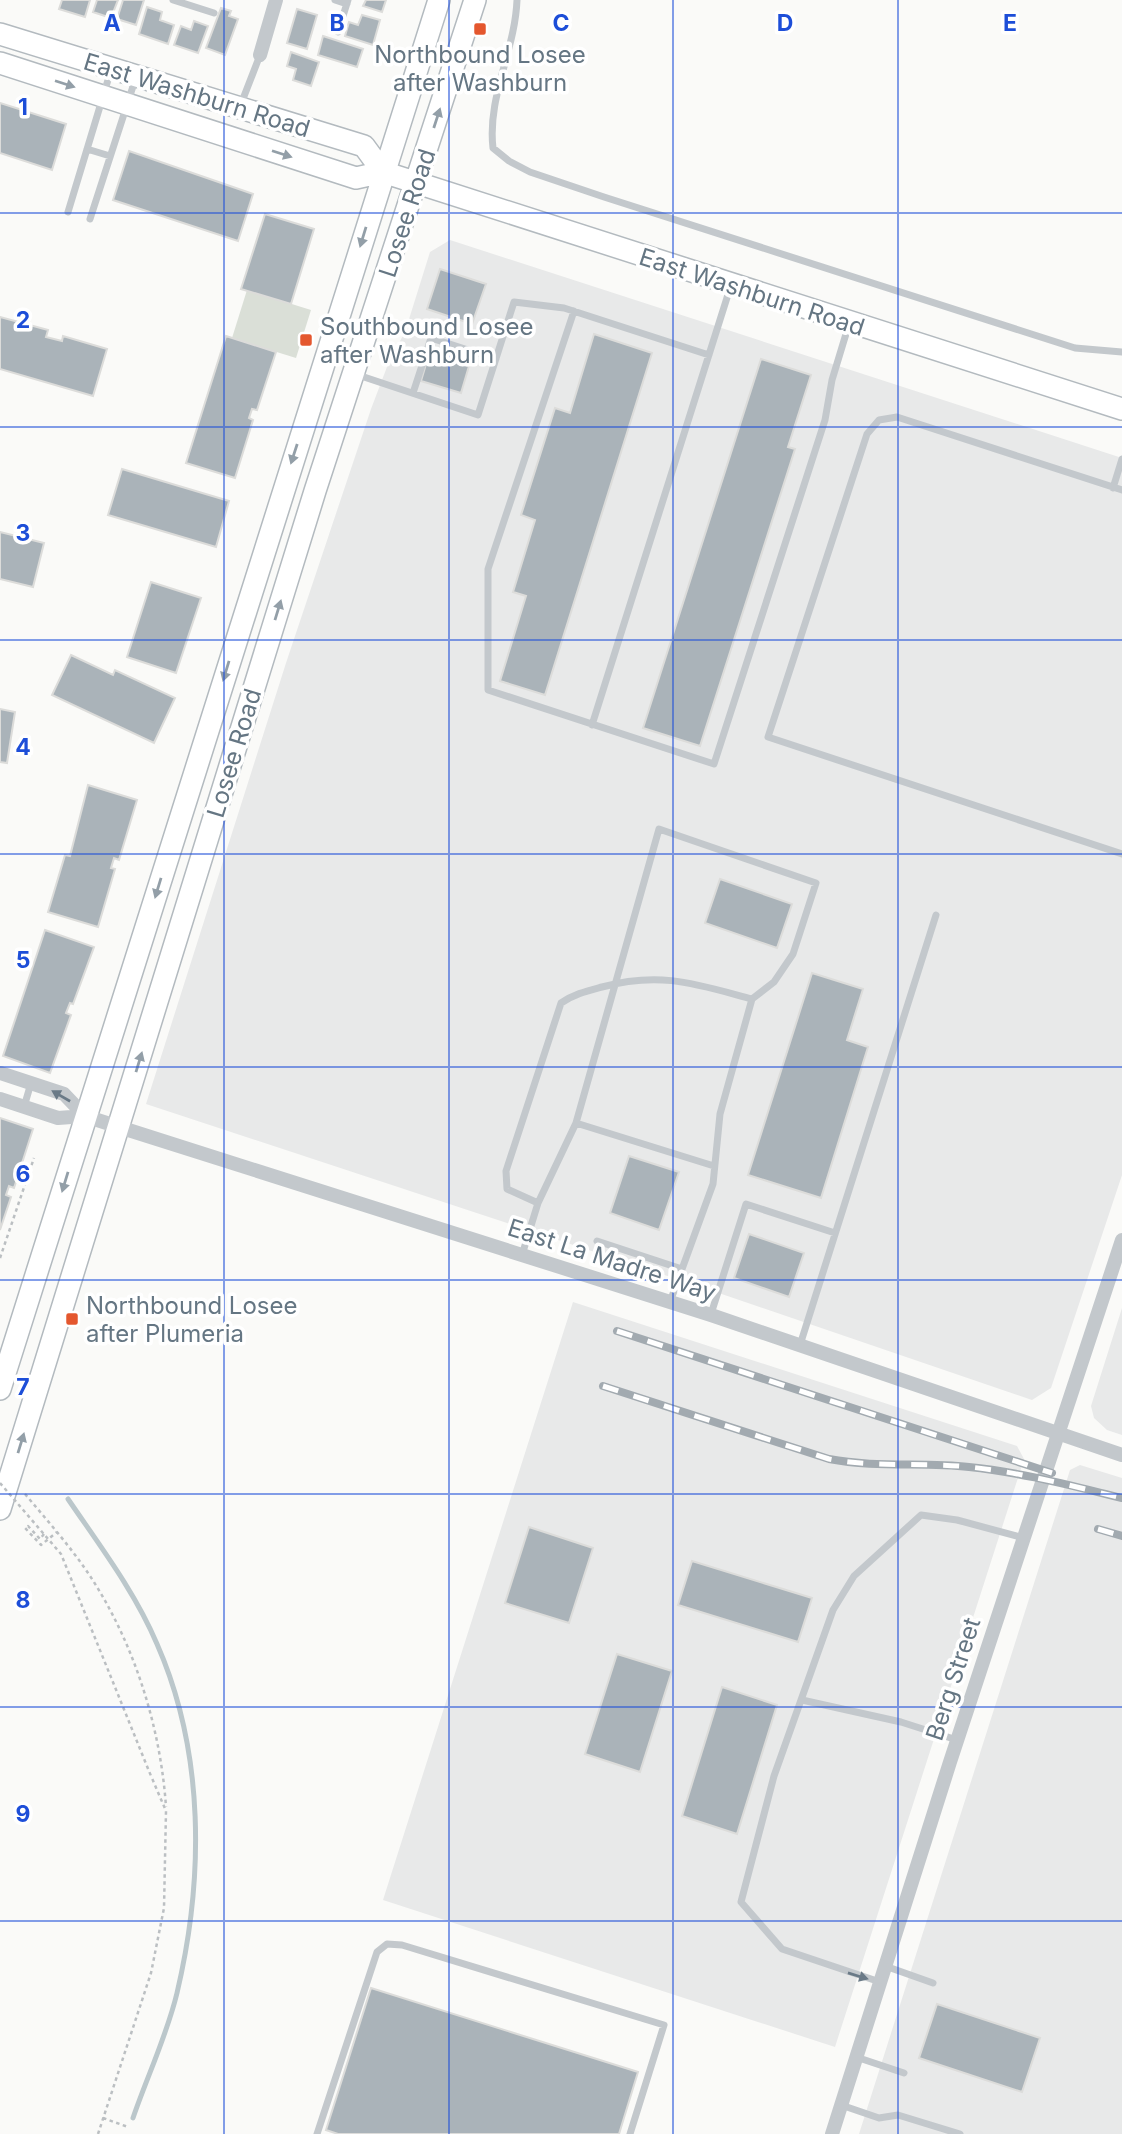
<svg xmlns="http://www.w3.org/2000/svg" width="1122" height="2134" font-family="Inter,sans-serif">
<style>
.built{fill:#e8e9e9}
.green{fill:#dadfd7}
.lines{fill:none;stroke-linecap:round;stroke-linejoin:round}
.stream{stroke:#bbc7cb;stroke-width:5}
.building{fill:#aab3b9;stroke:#dcdcda;stroke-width:2}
.secondary-casing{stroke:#b3babf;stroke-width:24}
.path{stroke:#bbbfc2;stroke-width:2.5;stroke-dasharray:3.5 3.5;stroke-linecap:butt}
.lane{stroke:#c3c8cc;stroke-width:7}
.street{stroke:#c3c8cc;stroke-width:14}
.secondary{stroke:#fff;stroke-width:21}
.rail-casing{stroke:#a2aab0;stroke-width:8}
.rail{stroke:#fff;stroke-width:5;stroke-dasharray:16;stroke-linecap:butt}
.path-bridge{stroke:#bbbfc2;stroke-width:2.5;stroke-dasharray:3.5 3.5;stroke-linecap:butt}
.oneway{fill:#939fa8}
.oneway2{fill:#6a7a87}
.grid{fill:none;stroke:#1d4ed8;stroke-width:2;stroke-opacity:0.55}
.poi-dot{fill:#e4572e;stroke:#fff;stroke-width:2.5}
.labels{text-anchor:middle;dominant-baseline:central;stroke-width:7;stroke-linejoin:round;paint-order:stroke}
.poi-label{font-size:24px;fill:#657683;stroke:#fff;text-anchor:start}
.street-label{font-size:24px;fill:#657683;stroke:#fff}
.grid-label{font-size:23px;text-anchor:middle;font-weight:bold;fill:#1d4ed8;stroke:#fff;stroke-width:7;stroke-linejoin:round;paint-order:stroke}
</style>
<rect width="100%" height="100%" fill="#fafaf8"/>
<!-- built -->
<path class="built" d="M450,240L1122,458V1175L1051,1388L1032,1400L710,1290L146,1104L286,663L371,409L390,359L405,332L430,252Z
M573,1302L1017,1446L1024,1459L835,2047L383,1900Z
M1122,1308V1435L1107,1430L1094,1418L1091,1406Z
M1080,1465L1122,1478V2134H859L1070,1470Z"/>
<!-- green -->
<path class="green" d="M247,290L311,310L296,358L232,338Z"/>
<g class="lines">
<!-- stream -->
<path class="stream" d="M68,1499C100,1546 135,1592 157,1644C205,1753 204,1879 177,1993C167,2035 147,2077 133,2118"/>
</g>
<!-- building -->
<path class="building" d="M62,0H90L85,17L59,9Z
M97,0H118L111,18L93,12Z
M123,0H144L136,25L117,19Z
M366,0H386L382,12L363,6Z
M147,7L162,12L160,20L174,25L168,44L139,34Z
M221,8L231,11L229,16L238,19L225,55L206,48Z
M297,9L317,15L307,49L287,43Z
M362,15L380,20L373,45L345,36L349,22L358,25Z
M194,21L208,26L198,53L174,45L181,26L191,30Z
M323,36L363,49L357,67L318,55Z
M291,52L319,62L311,86L293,80L296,69L287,66Z
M0,103L66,124L52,170L0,153Z
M129,151L253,194L238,241L113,200Z
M265,214L314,229L291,304L241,289Z
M440,269L486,284L472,324L427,309Z
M0,317L48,330L46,337L62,341L63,336L107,349L93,396L0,369Z
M594,334L652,353L545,695L500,681L526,596L513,592L535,520L521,515L555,408L570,413Z
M226,336L276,352L257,410L252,409L249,418L253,420L235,478L186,463Z
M429,354L469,366L461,393L421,381Z
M761,359L811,375L788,447L795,449L700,746L643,728Z
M122,469L229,501L216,547L108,515Z
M0,532L44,543L33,587L0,579Z
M151,582L201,598L176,673L127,657Z
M71,655L113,675L115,670L175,698L154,743L52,695Z
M0,709L15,712L7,763L0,762Z
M88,785L137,800L119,860L114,858L111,868L115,869L98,927L48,912L65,855L70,856Z
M720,879L792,904L777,948L705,923Z
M45,930L94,947L73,1004L70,1003L66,1013L71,1015L50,1073L3,1056Z
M812,973L863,989L847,1040L868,1047L821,1198L748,1175Z
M0,1118L33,1129L14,1188L9,1186L6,1195L11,1197L0,1230Z
M629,1156L679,1172L659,1230L610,1213Z
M749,1234L804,1253L789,1297L734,1278Z
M529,1527L593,1548L569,1623L505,1603Z
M692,1561L812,1598L798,1642L678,1605Z
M617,1654L672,1671L640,1772L585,1754Z
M722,1687L777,1705L737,1834L682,1816Z
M371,1988L638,2072L619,2134H338L326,2130Z
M937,2004L1040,2038L1022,2092L919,2058Z"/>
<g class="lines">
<!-- secondary casing -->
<g class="secondary-casing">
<path id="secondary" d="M0,34L364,146L383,172
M0,63L356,178L383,172L1122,409
M0,1389L439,0
M0,1509L315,491L475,0"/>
</g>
<!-- path -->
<path class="path" d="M0,1258L34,1158
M25,1494C51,1525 79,1556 100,1592C138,1656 161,1733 166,1807
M44,1534L40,1539L28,1526L25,1528L41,1545L57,1532
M103,2118L128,2127
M98,2134L151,1973L164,1908L166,1811L151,1776"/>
<!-- lane -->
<path class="lane" d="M173,0L214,13
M335,0L347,4
M517,0C515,51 487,97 493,148L509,161L530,172L604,197L1075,348L1122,352
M338,32L348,0
M241,104L260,55
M87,149L110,156
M68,212L111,70
M90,219L136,77
M574,311L488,569V690L714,764L825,420L832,380L849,324
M355,374L478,415L514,302L564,308L709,355
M413,393L431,338L496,359
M1113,488L1122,459
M1122,490L897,417L879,420L867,434L768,737L1122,854
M592,725L731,285
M24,1107L31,1083
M538,1203L507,1189L506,1171L561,1003C574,994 587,991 602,987C660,971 696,984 752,999
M597,1241L682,1269
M522,1255L538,1203L576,1123
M670,1302L713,1184L720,1114L752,999L774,982L793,954L816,883L659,829L576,1123L714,1166
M711,1314L746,1204L835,1233
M800,1345L936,915
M802,1700L901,1722L957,1740
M885,1966L933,1983
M880,1982L782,1949L741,1902L774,1776L833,1610L854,1576L921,1515L957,1520L1024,1538
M856,2057L904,2073
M841,2105L879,2118L898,2115L960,2134
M317,2134L377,1952L387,1944L402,1945L664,2025L630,2134"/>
<!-- street -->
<path class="street" d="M260,55L276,0
M0,1073L64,1094L85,1116
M0,1099L58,1118L85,1116L119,1127L711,1315L1122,1455
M832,2134L950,1762L1122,1240"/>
<!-- secondary -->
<use href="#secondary" class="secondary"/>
<!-- rail casing -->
<g class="rail-casing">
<path id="rail" d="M617,1331L1052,1473
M603,1386L829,1459C876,1468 922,1462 969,1467C1020,1472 1072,1486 1122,1498
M1098,1529L1122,1536"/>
</g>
<!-- rail -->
<use href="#rail" class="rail"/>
<!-- path-bridge -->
<path class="path-bridge" d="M0,1483L61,1554L151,1776"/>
</g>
<!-- one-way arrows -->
<defs><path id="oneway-solid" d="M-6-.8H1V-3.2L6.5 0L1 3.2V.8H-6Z" transform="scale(1.75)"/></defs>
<g class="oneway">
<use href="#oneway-solid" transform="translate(65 84) rotate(18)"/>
<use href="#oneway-solid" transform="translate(437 118) rotate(-72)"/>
<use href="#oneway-solid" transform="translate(282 154) rotate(18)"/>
<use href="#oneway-solid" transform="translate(363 237) rotate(107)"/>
<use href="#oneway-solid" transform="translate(294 454) rotate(108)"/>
<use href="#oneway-solid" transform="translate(278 610) rotate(-73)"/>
<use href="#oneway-solid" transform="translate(226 671) rotate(107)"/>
<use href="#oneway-solid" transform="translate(158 888) rotate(107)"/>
<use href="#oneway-solid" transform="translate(139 1062) rotate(-73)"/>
<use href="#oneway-solid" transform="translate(65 1182) rotate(107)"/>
<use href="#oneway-solid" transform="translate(21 1443) rotate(-73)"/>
</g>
<g class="oneway2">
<use href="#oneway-solid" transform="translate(61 1096) rotate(-150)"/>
<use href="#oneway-solid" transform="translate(858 1976) rotate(17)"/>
</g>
<!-- grid -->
<path class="grid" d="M224,0V2134M449,0V2134M673,0V2134M898,0V2134M0,213H1122M0,427H1122M0,640H1122M0,854H1122M0,1067H1122M0,1280H1122M0,1494H1122M0,1707H1122M0,1921H1122"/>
<!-- markers -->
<g class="poi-dot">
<rect x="473" y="22" width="14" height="14" rx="3.5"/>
<rect x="299" y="333" width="14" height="14" rx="3.5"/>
<rect x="65" y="1312" width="14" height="14" rx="3.5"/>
</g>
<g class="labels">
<!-- poi labels -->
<g class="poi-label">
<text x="480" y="54" text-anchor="middle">Northbound Losee<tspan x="480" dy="28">after Washburn</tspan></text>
<text x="320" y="326">Southbound Losee<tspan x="320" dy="28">after Washburn</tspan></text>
<text x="86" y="1305">Northbound Losee<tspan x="86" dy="28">after Plumeria</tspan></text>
</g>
<!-- street labels -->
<g class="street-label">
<text transform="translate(197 95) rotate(17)">East Washburn Road</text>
<text transform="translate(407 213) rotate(-72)">Losee Road</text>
<text transform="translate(752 292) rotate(18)">East Washburn Road</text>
<text transform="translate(234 753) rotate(-73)">Losee Road</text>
<text transform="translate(612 1260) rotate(18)">East La Madre Way</text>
<text transform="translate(953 1679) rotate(-72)">Berg Street</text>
</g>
</g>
<g class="grid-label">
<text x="112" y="31">A</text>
<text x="337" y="31">B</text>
<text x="561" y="31">C</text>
<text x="785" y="31">D</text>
<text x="1010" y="31">E</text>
<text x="23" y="115">1</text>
<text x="23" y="328">2</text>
<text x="23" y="541">3</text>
<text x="23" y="755">4</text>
<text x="23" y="968">5</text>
<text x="23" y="1182">6</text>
<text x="23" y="1395">7</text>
<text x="23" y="1608">8</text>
<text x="23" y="1822">9</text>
</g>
</svg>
